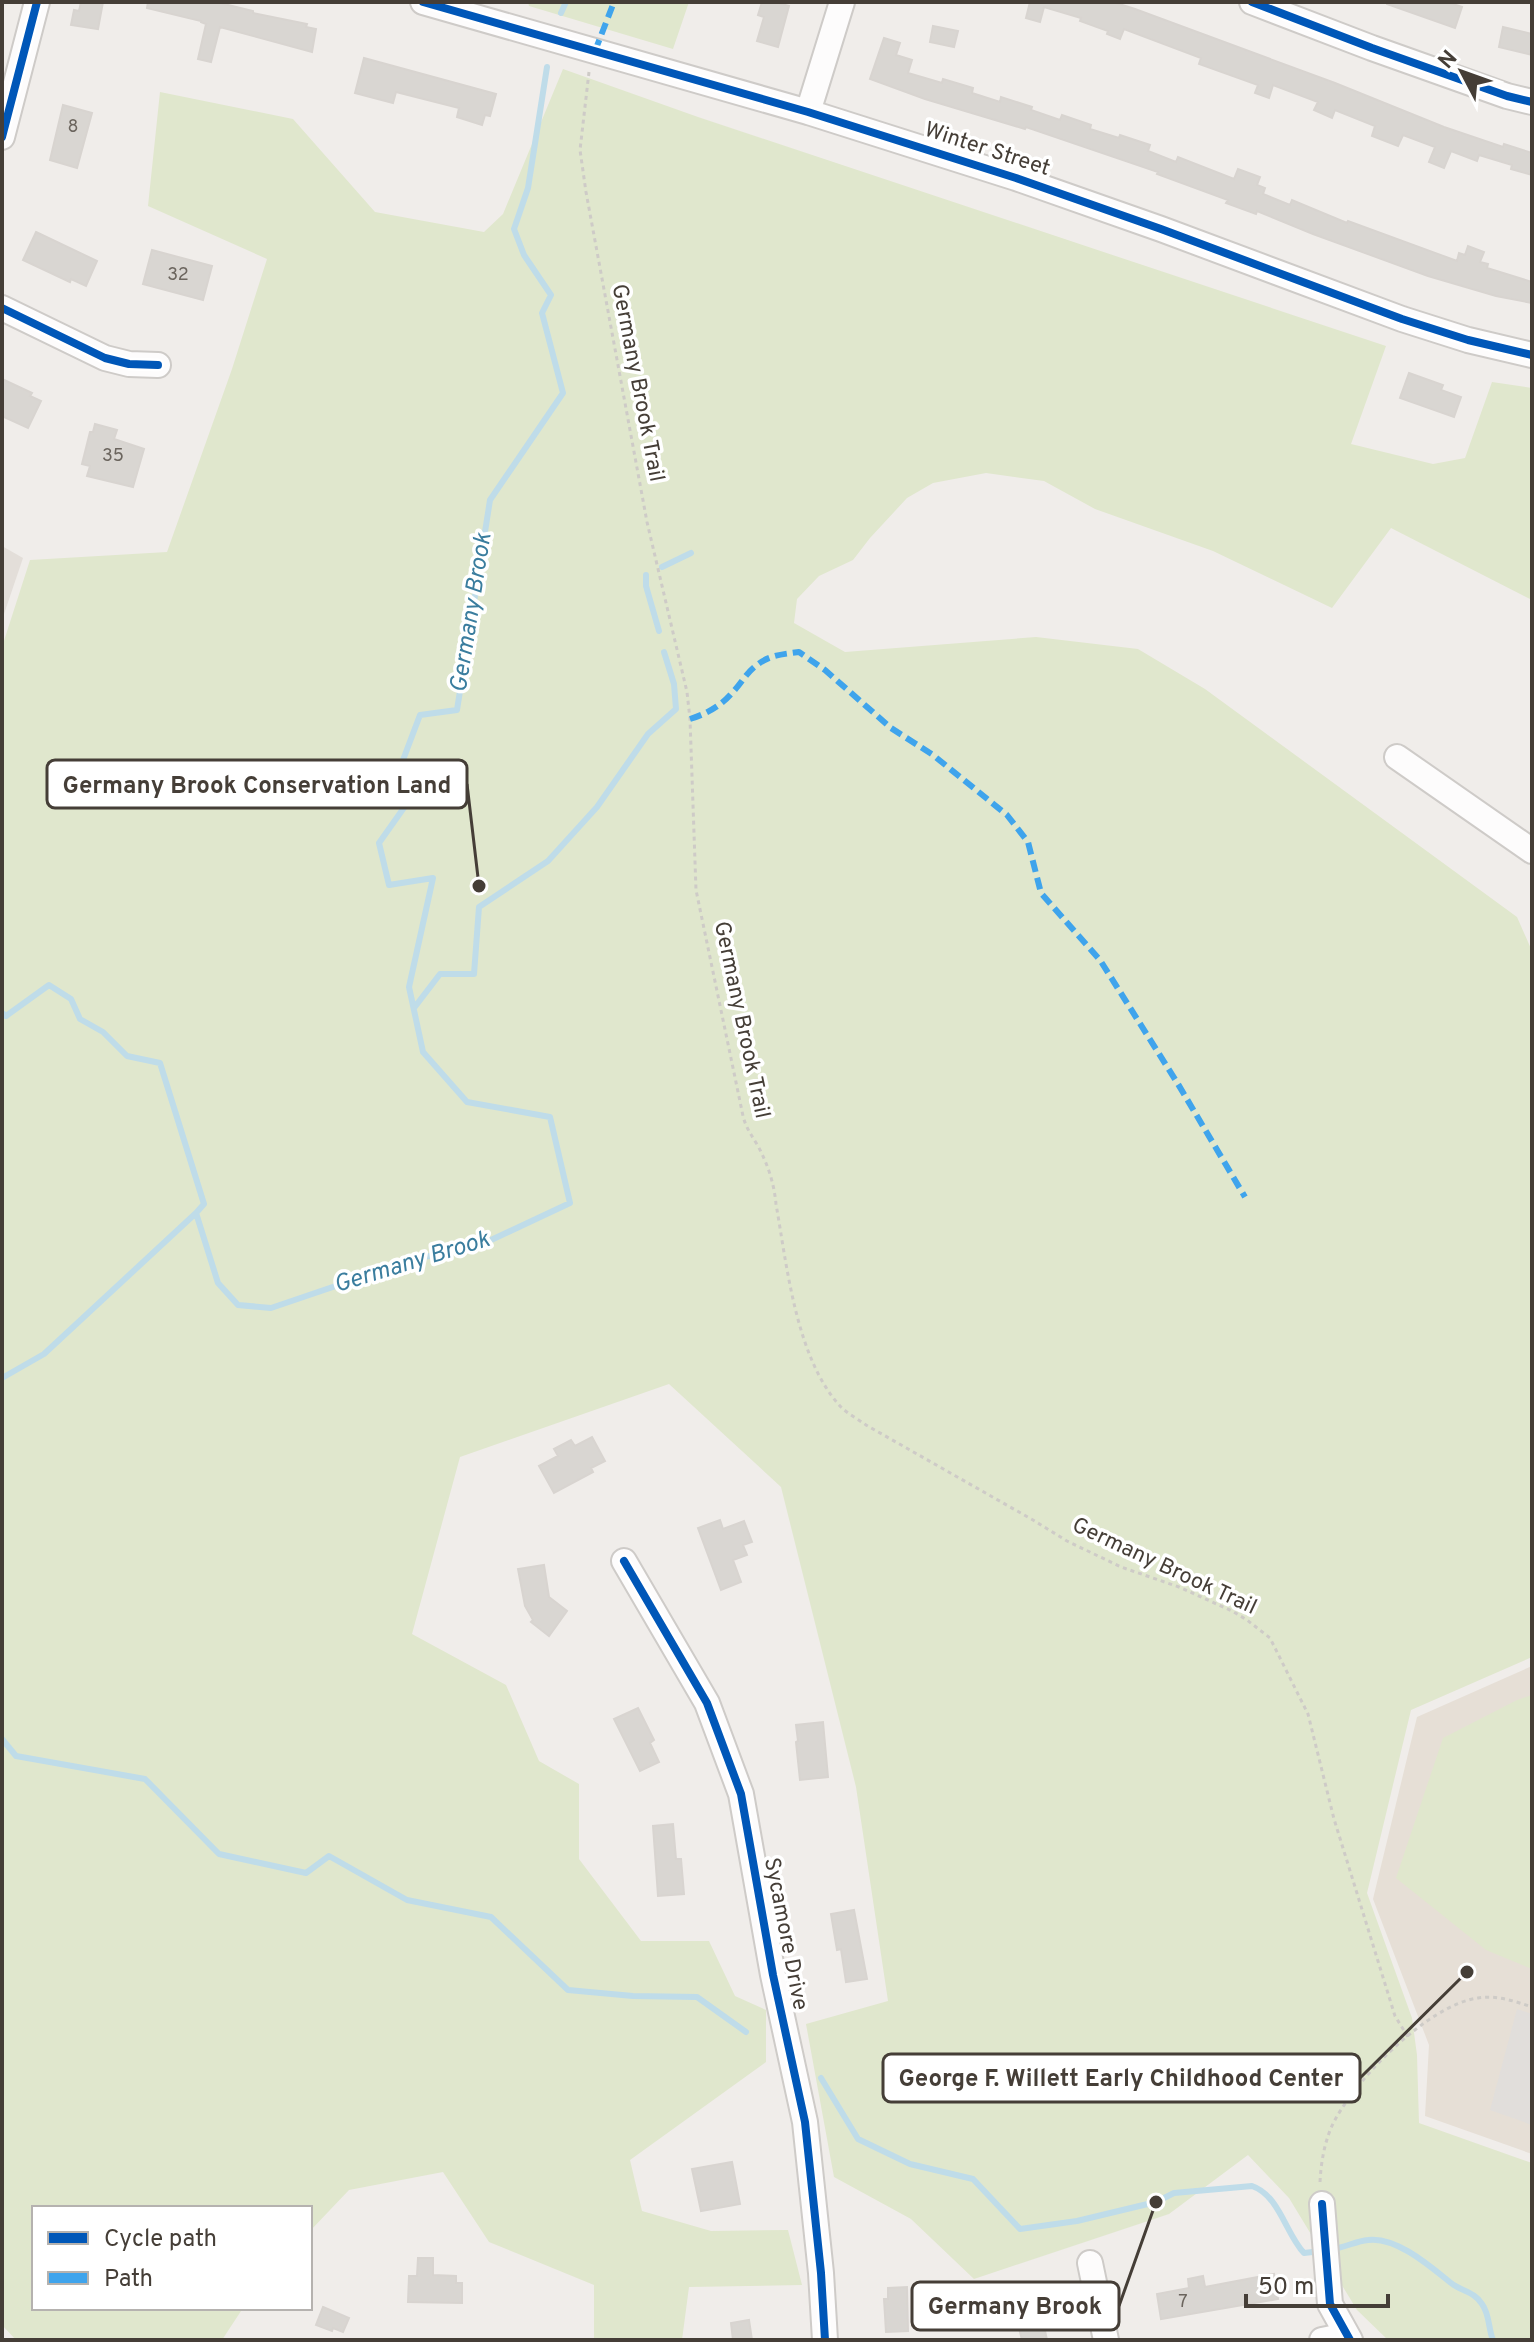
<svg xmlns="http://www.w3.org/2000/svg" width="1534" height="2342" font-family="Overpass,sans-serif">
<style>
.residential{fill:#e3ded9}
.education{fill:#e6dfd6}
.green{fill:#e0e7cd}
.parking{fill:#e1dedb}
.lines{fill:none;stroke-linecap:round;stroke-linejoin:round}
.stream{stroke:#bfdce9;stroke-width:6}
.building{fill:#d9d6d2;stroke:#d8d4d0;stroke-width:2}
.minor-casing{stroke:#cecbc8;stroke-width:28}
.path{stroke:#cecbc7;stroke-width:3;stroke-dasharray:4 4;stroke-linecap:butt}
.minor{stroke:#fdfcfc;stroke-width:24}
.quiet{stroke:#3fa4ec;stroke-width:6;stroke-dasharray:12 6;stroke-linecap:butt}
.cycleway-casing{stroke:#fff;stroke-width:13}
.cycleway{stroke:#0057b8;stroke-width:8}
.labels{text-anchor:middle;dominant-baseline:central;stroke-width:7;stroke-linejoin:round;paint-order:stroke}
.number-label{font-size:18px;fill:#6b655e}
.street-label{font-size:22px;fill:#453e37;stroke:#fff}
.water-label{font-size:24px;font-style:italic;fill:#3a7d9e;stroke:#fff}
.leader{fill:none;stroke:#453e37;stroke-width:3}
.callout-dot{fill:#453e37;stroke:#fff;stroke-width:3}
.callout{fill:#fff;stroke:#453e37;stroke-width:3}
.callout-label{font-size:24px;text-anchor:middle;font-weight:bold;fill:#453e37}
</style>
<rect width="100%" height="100%" fill="#f0edea"/>
<!-- residential -->
<path class="residential" d="M2,546L23,558L2,620Z"/>
<!-- education -->
<path class="education" d="M1532,1666V2154L1425,2116L1429,2045L1373,1899L1417,1717Z"/>
<!-- green -->
<path class="green" d="M528,2H689L673,49L529,6Z
M563,69L698,117L1386,346L1351,444L1433,464L1465,458L1492,382L1532,388V600L1391,528L1332,608L1213,551L1095,509L1044,481L986,473L933,483L907,498L870,538L853,560L819,576L797,599L794,623L845,652L1036,637L1138,649L1205,689L1517,917L1532,951V1657L1411,1710L1367,1893L1412,2018L1417,2055L1419,2123L1532,2163V2340H1388L1357,2310L1289,2198L1248,2155L1169,2214L974,2279L911,2219L834,2177L806,2024L888,2001L856,1787L781,1487L669,1384L460,1457L412,1634L506,1685L539,1761L579,1784V1859L641,1941H709L735,1996L766,2010V2062L630,2160L642,2211L711,2231L788,2230L802,2285L689,2287L682,2340H594V2285L489,2242L443,2172L349,2190L310,2231V2208H34V2308H243L222,2340H16L2,2325V647L30,560L167,552L232,369L267,259L148,206L160,92L293,119L375,212L484,232L503,214Z
M1532,1695V1969L1486,1950L1396,1878L1443,1738L1517,1700Z"/>
<!-- parking -->
<path class="parking" d="M1517,2009L1532,2014V2125L1490,2110Z"/>
<g class="lines">
<!-- stream -->
<path class="stream" d="M561,13L566,2
M662,567L691,553
M646,575V586L659,631
M414,1008L440,974H474L479,907L548,861L597,807L648,734L676,709L674,684L664,652
M2,1013L6,1016L49,985L71,999L80,1019L103,1032L127,1056L160,1063L204,1204L196,1213
M2,1378L44,1354L196,1213L218,1283L238,1305L271,1308L418,1258L474,1248L570,1203L550,1117L467,1102L423,1052L409,987L433,878L389,885L379,843L420,785L403,760L420,715L457,710L490,500L563,393L542,313L551,295L524,255L514,229L528,188L547,67
M2,1739L16,1756L145,1779L219,1854L306,1873L329,1856L407,1900L491,1917L568,1990L633,1996L697,1997L746,2032
M821,2078L858,2139L910,2164L973,2179L1020,2229L1077,2221L1156,2202L1174,2193L1252,2186C1279,2195 1286,2234 1304,2253L1321,2251
M1332,2249C1344,2248 1356,2241 1368,2240C1396,2236 1431,2267 1451,2283C1461,2291 1475,2292 1482,2304C1490,2315 1488,2328 1493,2340"/>
</g>
<!-- building -->
<path class="building" d="M81,2H103L98,29L71,25L74,10L79,11Z
M148,2H216L253,11V13L307,24L306,27L316,29L312,52L220,27L211,62L198,59L206,24L201,22V21L147,8Z
M762,2H775L789,6L778,47L757,41L764,17L758,15Z
M1030,2H1113L1135,9L1335,83L1444,127L1503,147L1504,144L1532,153V175L1511,169L1512,165L1479,155L1477,161L1451,151L1444,168L1429,162L1435,147L1403,135L1398,146L1372,136L1375,126L1335,110L1332,118L1314,110L1318,102L1273,85L1269,98L1255,93L1258,85L1199,64L1201,58L1124,29L1120,39L1107,34L1108,31L1080,21L1081,18L1044,7L1040,22L1026,18Z
M1387,2H1447L1462,7L1455,28L1387,4Z
M933,26L958,31L954,47L930,42Z
M1503,27L1532,34V55L1499,47Z
M884,38L900,43L896,55L912,60L908,73L942,83L943,79L973,88L972,93L1000,102L1001,97L1032,107L1031,110L1060,120L1062,115L1091,125L1090,129L1119,138L1120,135L1150,145L1148,151L1176,162L1178,157L1234,179L1238,169L1260,177L1257,185L1265,188L1263,194L1290,205L1292,200L1347,223L1348,221L1457,261L1459,253L1465,255L1468,246L1484,252L1480,262L1488,264L1487,268L1532,282V303L1496,296L1428,276L1313,234L1257,211L1256,214L1226,203L1228,200L1157,174L1158,172L1026,127L1025,129L925,99L870,79Z
M364,58L496,94L490,116L485,115L482,125L457,117L459,108L396,92L393,103L355,93Z
M63,105L92,113L77,168L50,160Z
M36,232L97,261L86,286L71,279L70,282L23,260Z
M152,250L212,266L203,300L143,284Z
M1409,373L1443,385L1441,390L1461,397L1454,417L1400,398Z
M2,379L32,393L30,396L41,401L28,428L2,416Z
M95,424L117,430L114,439L144,449L133,487L87,476L90,466L82,464L90,432H93Z
M592,1437L605,1461L591,1468L593,1472L554,1493L539,1466L558,1456L554,1449L571,1440L575,1446Z
M720,1520L723,1529L744,1521L752,1542L743,1545L747,1555L733,1560L741,1582L721,1590L698,1528Z
M544,1565L549,1597L567,1611L549,1636L531,1622L533,1620L525,1606L518,1569Z
M638,1708L654,1740L650,1743L659,1762L640,1771L614,1719Z
M823,1722L828,1777L800,1780L796,1742L798,1741L796,1725Z
M673,1824L676,1859H681L684,1894L658,1896L653,1826Z
M854,1910L867,1979L846,1982L841,1949L837,1950L831,1914Z
M732,2162L740,2204L701,2211L692,2169Z
M418,2258H433V2275L456,2276V2283H462V2303L408,2302L409,2276H417Z
M1274,2274L1278,2299L1161,2319L1157,2294L1189,2288L1188,2279L1203,2276L1205,2287Z
M907,2287L908,2331L886,2332L884,2299H888V2288Z
M323,2307L349,2318L343,2332L333,2328L332,2331L316,2325Z
M1040,2307L1047,2340H1022L1015,2312Z
M749,2320L752,2340H733L731,2323Z"/>
<g class="lines">
<!-- minor casing -->
<g class="minor-casing">
<path id="minor" d="M423,2L808,112L1016,178L1161,229L1402,319L1468,340L1532,355
M1252,2L1372,48L1507,96L1532,102
M808,112L842,2
M2,137L37,2
M2,308L105,358L129,364L158,365
M1397,757L1532,851
M624,1561L707,1703L741,1794L773,1975L805,2122L821,2273L825,2340
M1322,2204L1330,2304L1350,2340
M1090,2263L1106,2340
M1322,2340L1347,2335"/>
</g>
<!-- path -->
<path class="path" d="M589,72L580,150L586,192L647,522L687,692L690,719L696,890L743,1116C746,1128 752,1136 758,1146C768,1165 774,1183 776,1204C787,1266 796,1359 841,1407C848,1414 858,1419 866,1425L1033,1520L1067,1541L1121,1567L1179,1587L1232,1611L1247,1620L1270,1638L1308,1714L1334,1819L1395,2016L1408,2037
M1320,2182C1321,2163 1324,2145 1331,2128C1351,2083 1427,2005 1478,1998C1497,1995 1514,2001 1532,2007"/>
<!-- minor -->
<use href="#minor" class="minor"/>
<!-- quiet -->
<path class="quiet" d="M595,51L614,2
M690,719C706,714 721,706 732,693C741,684 746,673 757,665C769,655 784,654 799,652L825,670L891,728L933,755L1007,815L1028,842L1041,893L1100,960L1178,1084L1245,1197"/>
<!-- cycleway casing -->
<g class="cycleway-casing">
<path id="cycleway" d="M423,2L808,112L1016,178L1161,229L1402,319L1468,340L1532,355
M1252,2L1372,48L1507,96L1532,102
M2,137L37,2
M2,308L105,358L129,364L158,365
M624,1561L707,1703L741,1794L773,1975L805,2122L821,2273L825,2340
M1322,2204L1330,2304L1350,2340"/>
</g>
<!-- cycleway -->
<use href="#cycleway" class="cycleway"/>
</g>
<g class="labels">
<!-- number labels -->
<g class="number-label">
<text x="73" y="127">8</text>
<text x="178" y="275">32</text>
<text x="113" y="456">35</text>
<text x="1183" y="2302">7</text>
</g>
<!-- street labels -->
<g class="street-label">
<text transform="translate(987 150) rotate(18)">Winter Street</text>
<text transform="translate(637 383) rotate(79)">Germany Brook Trail</text>
<text transform="translate(741 1020) rotate(78)">Germany Brook Trail</text>
<text transform="translate(1164 1567) rotate(25)">Germany Brook Trail</text>
<text transform="translate(785 1934) rotate(79)">Sycamore Drive</text>
</g>
<!-- water labels -->
<g class="water-label">
<text transform="translate(472 613) rotate(-81)">Germany Brook</text>
<text transform="translate(412 1263) rotate(-17)">Germany Brook</text>
</g>
</g>
<!-- callouts -->
<path class="leader" d="M479 886L467 784M1467 1972L1360 2078M1156 2202L1119 2306"/>
<g class="callout-dot">
<circle cx="479" cy="886" r="8"/>
<circle cx="1467" cy="1972" r="8"/>
<circle cx="1156" cy="2202" r="8"/>
</g>
<g class="callout">
<rect x="47" y="760" width="420" height="48" rx="8"/>
<rect x="883" y="2054" width="477" height="48" rx="8"/>
<rect x="912" y="2282" width="207" height="48" rx="8"/>
</g>
<g class="callout-label">
<text x="257" y="793">Germany Brook Conservation Land</text>
<text x="1121" y="2086">George F. Willett Early Childhood Center</text>
<text x="1015" y="2314">Germany Brook</text>
</g>
<!-- border -->
<rect width="1534" height="2342" fill="none" stroke="#453e37" stroke-width="8"/>
<!-- legend -->
<rect x="32" y="2206" width="280" height="104" fill="#ffffff" stroke="#b5b2af" stroke-width="2"/>
<rect x="48" y="2232" width="40" height="12" fill="#0057b8" stroke="#b5b2af" stroke-width="2"/>
<text x="104" y="2246" font-size="24" fill="#453e37">Cycle path</text>
<rect x="48" y="2272" width="40" height="12" fill="#3fa4ec" stroke="#b5b2af" stroke-width="2"/>
<text x="104" y="2286" font-size="24" fill="#453e37">Path</text>
<!-- north arrow -->
<g transform="translate(1462 72) rotate(311)" stroke="#ffffff" stroke-width="6" paint-order="stroke">
<path d="M0-6L14 30L0 20L-14 30Z" fill="#453e37"/>
<text y="-12" font-size="22" font-weight="bold" text-anchor="middle" fill="#453e37">N</text>
</g>
<!-- scale -->
<path d="M1246 2294v12h142v-12" fill="none" stroke="#453e37" stroke-width="4"/>
<text x="1258" y="2294" font-size="24" fill="#453e37" stroke="#ffffff" stroke-width="6" paint-order="stroke">50 m</text>
</svg>
